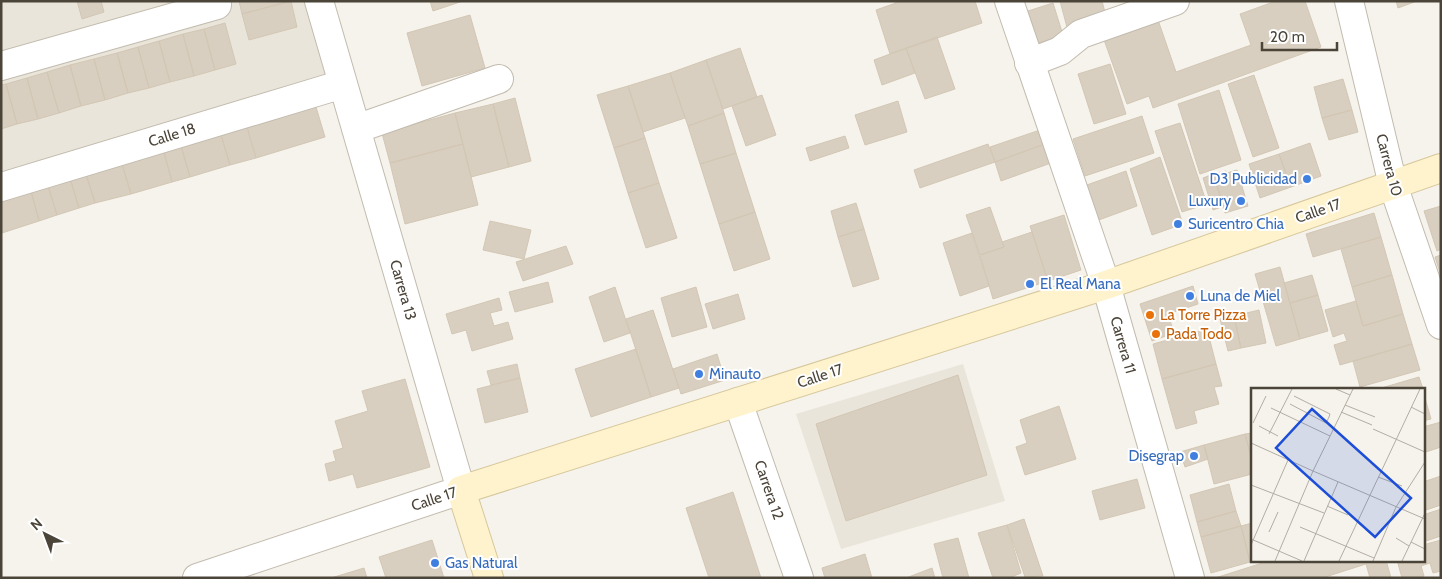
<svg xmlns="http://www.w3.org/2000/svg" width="1442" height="579" font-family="Cabin,sans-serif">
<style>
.residential{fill:#eae5da}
.building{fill:#d8cfc1;stroke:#d3c7b4}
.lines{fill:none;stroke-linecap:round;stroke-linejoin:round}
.minor-casing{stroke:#c2bbae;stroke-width:30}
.tertiary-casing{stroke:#c2bbae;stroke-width:30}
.secondary-casing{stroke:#d6c79b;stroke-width:30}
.minor{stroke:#fff;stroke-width:28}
.tertiary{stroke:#fff;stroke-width:28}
.secondary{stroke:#fff3cd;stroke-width:28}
.shop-dot{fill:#3f7fe0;stroke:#fff;stroke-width:2}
.food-dot{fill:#e8710a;stroke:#fff;stroke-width:2}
.labels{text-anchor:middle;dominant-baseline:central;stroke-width:4;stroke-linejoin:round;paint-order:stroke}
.street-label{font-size:15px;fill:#4b4439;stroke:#fff}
.shop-label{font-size:15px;fill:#366cbe;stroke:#fff;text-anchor:start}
.food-label{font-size:15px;fill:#c56008;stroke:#fff;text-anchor:start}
.inset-road{fill:none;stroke:#b2ada4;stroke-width:1}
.view{fill:#1d4ed8;fill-opacity:0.15;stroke:#1d4ed8;stroke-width:2.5}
.inset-edge{fill:none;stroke:#4b4439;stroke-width:2.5}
</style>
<rect width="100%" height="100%" fill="#f6f3ec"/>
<!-- residential -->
<path class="residential" d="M1,1H319L343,84L1,171Z
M963,364L1005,501L841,549L796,414Z"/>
<!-- building -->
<path class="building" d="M77,1H101L104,12L82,19Z
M239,1H291L242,14Z
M291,1L297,27L249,40L242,14Z
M430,1H463L433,11Z
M895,1H975L982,23L890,54L876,10L896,3Z
M1060,1H1102L1107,20L1068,31Z
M1276,1H1305L1321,47L1153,108L1149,96L1127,104L1103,37L1157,17L1176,72L1251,45L1240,14Z
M1396,1H1417L1398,8Z
M1053,3L1063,35L1038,43L1028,11Z
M470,15L485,68L422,86L407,33Z
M225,23L236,64L215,70L204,29Z
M204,29L215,70L194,76L183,34Z
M183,34L194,76L170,82L159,41Z
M937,37L955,89L925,99L906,48Z
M159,41L170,82L149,88L138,47Z
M138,47L149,88L128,93L117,53Z
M740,48L757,97L723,109L706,60Z
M906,48L915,73L882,85L874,60Z
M117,53L128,93L105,100L94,59Z
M94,59L105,100L81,106L70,65Z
M706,60L724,113L688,126L670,73Z
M1110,64L1126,114L1094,124L1078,74Z
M70,65L81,106L59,113L47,72Z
M47,72L59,113L38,119L27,78Z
M670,73L685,118L643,132L628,86Z
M1254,75L1279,148L1253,157L1228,84Z
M27,78L38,119L17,124L6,84Z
M1343,79L1352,110L1322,118L1314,87Z
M6,84L17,124L1,129V85Z
M628,86L645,138L614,148L597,95Z
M1219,90L1241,160L1200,174L1178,104Z
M762,95L776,135L746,146L732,106Z
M515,98L531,161L509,167L493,104Z
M898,101L907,132L865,145L855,115Z
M493,104L509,167L471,177L455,113Z
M316,107L325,137L256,158L247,127Z
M1352,110L1358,132L1329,140L1322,118Z
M455,113L463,144L390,163L382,133Z
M724,113L736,153L700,164L688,126Z
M1142,116L1154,153L1085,176L1073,139Z
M1180,123L1207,204L1182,212L1155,131Z
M247,127L256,158L230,165L221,135Z
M1040,130L1045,144L995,162L990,147Z
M221,135L230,165L190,177L181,146Z
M845,136L849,148L810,161L806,148Z
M645,138L659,183L628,193L614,148Z
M1310,143L1321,176L1291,187L1279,154Z
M463,144L478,205L405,224L390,163Z
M988,144L995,162L920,188L914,170Z
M1045,144L1051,163L1001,181L995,162Z
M181,146L190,177L172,182L164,152Z
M164,152L172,182L131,194L122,164Z
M736,153L755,212L719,224L700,164Z
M1279,154L1291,187L1260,198L1249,164Z
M1160,157L1183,224L1152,235L1130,169Z
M122,164L131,194L95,203L86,174Z
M1237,170L1248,206L1225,213L1213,174L1226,171L1227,173Z
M1126,171L1137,206L1096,221L1084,186Z
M86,174L95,203L79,208L70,178Z
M1213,174L1224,206L1213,210L1203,178Z
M70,178L79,208L57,215L48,186Z
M659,183L677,238L646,248L628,193Z
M48,186L57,215L39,221L31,191Z
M31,191L39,221L2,233L1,200Z
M856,203L864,229L838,237L831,211Z
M1441,206V249L1437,251L1424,211Z
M990,207L1004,247L980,255L966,215Z
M755,212L770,259L734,271L719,224Z
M1374,213L1381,237L1313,257L1306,234Z
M1064,215L1081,270L1048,281L1030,226Z
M490,221L531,230L524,259L483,250Z
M864,229L879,279L853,287L838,237Z
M1032,232L1048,281L993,299L980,255L1004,247L1002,242Z
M972,233L989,286L960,296L943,243Z
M1381,237L1392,275L1352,287L1341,249Z
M566,246L573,264L523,281L516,262Z
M1441,255V276L1435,257Z
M1280,267L1300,339L1276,346L1255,274Z
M1312,275L1318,295L1290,303L1284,283Z
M1392,275L1403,314L1363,326L1352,287Z
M548,282L553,302L515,312L509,292Z
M1193,286L1198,304L1168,314L1174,333L1152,341L1140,304Z
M615,287L630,333L604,342L589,297Z
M696,287L707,327L672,337L661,298Z
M738,294L745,319L713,329L705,304Z
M1318,295L1328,331L1300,339L1290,303Z
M499,298L502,310L490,313L494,326L508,322L513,339L472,351L466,330L452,334L446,314Z
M1356,301L1363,326L1403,314L1412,344L1340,365L1334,345L1347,341L1344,333L1333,337L1325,310Z
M653,310L679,388L651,397L626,319Z
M1259,310L1266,343L1241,348L1234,316Z
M1234,316L1241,348L1228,351L1220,319Z
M1207,329L1216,364L1162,379L1153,344Z
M1412,344L1420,370L1360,387L1353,361Z
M636,349L651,397L591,417L575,369Z
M717,354L725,380L681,394L673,369Z
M517,364L520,378L491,385L487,371Z
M1216,364L1222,386L1214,387L1219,404L1194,411L1197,423L1176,429L1162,379Z
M958,375L987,475L846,521L816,424Z
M1419,377L1423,389H1378Z
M520,378L528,412L485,423L477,389Z
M405,379L430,467L357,488L353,474L329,481L325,464L336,461L333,451L343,448L335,421L368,411L362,391Z
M1423,391L1431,419L1423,421Z
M1059,406L1076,459L1025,475L1016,447L1027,443L1020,420Z
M1441,422V447L1423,453V427Z
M1252,433V460L1245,434Z
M1245,434L1252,460V474L1214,484L1204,445Z
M1204,445L1208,459L1185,467L1180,452Z
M1441,476V505L1423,511V482Z
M1137,479L1145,508L1100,520L1092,491Z
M1229,484L1236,511L1197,522L1190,495Z
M733,492L761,578H709L686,508Z
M1441,509V536L1423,542V515Z
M1236,511L1241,526L1201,537L1197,522Z
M1024,519L1043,576L1025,577L1007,525Z
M1252,523V560H1258L1250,562L1241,526Z
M1007,525L1021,573L1009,578H993L978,533Z
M1241,526L1250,562L1211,573L1201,537Z
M958,538L969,578H943L934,544Z
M432,540L444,578H386L379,557Z
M1441,540V571L1433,573L1430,563L1421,566L1424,576L1417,578H1402L1397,560H1423V545Z
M865,554L872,578H825L822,568Z
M1272,560H1386L1391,578H1370L1366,564L1322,578H1215Z
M364,568L367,578H331Z
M932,568L935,578H906Z"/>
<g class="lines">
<!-- minor casing -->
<g class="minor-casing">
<path id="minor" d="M1349,1L1393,185L1441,325
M1029,63L1060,51L1081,34L1175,1
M1,66L217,5L216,1
M356,129L499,79
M1,187L343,84
M738,402L799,578
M197,578L461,490L319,1"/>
</g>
<!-- tertiary casing -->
<g class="tertiary-casing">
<path id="tertiary" d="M1009,1L1106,285L1190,578"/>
</g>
<!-- secondary casing -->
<g class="secondary-casing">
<path id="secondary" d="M489,578L461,490L1106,285L1441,168"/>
</g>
<!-- minor -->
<use href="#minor" class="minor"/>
<!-- tertiary -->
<use href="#tertiary" class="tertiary"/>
<!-- secondary -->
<use href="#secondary" class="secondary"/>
</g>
<!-- markers -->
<g class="shop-dot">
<circle cx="1307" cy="179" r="5"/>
<circle cx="1241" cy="201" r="5"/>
<circle cx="1178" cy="224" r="5"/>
<circle cx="1030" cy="284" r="5"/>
<circle cx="1190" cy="296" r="5"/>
<circle cx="699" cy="374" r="5"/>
<circle cx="1194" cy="456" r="5"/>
<circle cx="435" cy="563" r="5"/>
</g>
<g class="food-dot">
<circle cx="1150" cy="315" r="5"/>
<circle cx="1156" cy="334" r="5"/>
</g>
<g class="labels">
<!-- street labels -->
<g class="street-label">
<text transform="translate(172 135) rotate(-17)">Calle 18</text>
<text transform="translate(1389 165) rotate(75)">Carrera 10</text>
<text transform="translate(1318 211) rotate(-19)">Calle 17</text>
<text transform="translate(403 290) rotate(74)">Carrera 13</text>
<text transform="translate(1123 345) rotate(74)">Carrera 11</text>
<text transform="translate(820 376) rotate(-18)">Calle 17</text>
<text transform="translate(769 490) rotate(71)">Carrera 12</text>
<text transform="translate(434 499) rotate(-18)">Calle 17</text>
</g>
<!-- shop labels -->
<g class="shop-label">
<text x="1297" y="179" text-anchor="end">D3 Publicidad</text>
<text x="1231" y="201" text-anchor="end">Luxury</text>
<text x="1188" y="224">Suricentro Chia</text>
<text x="1040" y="284">El Real Mana</text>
<text x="1200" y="296">Luna de Miel</text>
<text x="709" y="374">Minauto</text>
<text x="1184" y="456" text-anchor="end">Disegrap</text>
<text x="445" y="563">Gas Natural</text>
</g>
<!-- food labels -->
<g class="food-label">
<text x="1160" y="315">La Torre Pizza</text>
<text x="1166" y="334">Pada Todo</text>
</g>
</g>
<!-- overview -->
<g transform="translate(1251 388)">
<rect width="174" height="174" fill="#f6f3ec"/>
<path class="inset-road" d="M85,1L99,7M39,16L75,35L78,29L79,26L43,8M94,17L124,29M160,19L174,26M20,20L79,48M90,24L121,37M2,35L15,8M8,38L27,48M122,41L174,64M18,46L41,1M0,55L62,83L102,1M127,89L151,98M0,97L73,125M76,118L97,127M49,139L123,170M18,144L27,124M145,150L158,158M0,151L51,173M160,154L174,161M0,157L37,72M24,173L62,83L174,131M53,173L87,94M88,173L169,1M122,173L145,119L174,74M151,173L174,125"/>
<path class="view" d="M61,21L160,110L124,149L25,60Z"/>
<rect width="174" height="174" class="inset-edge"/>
</g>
<!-- border -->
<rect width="1442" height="579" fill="none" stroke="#4b4439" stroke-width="5"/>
<!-- north arrow -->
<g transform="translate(45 534) rotate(318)" stroke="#ffffff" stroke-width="4" paint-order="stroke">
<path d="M0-4L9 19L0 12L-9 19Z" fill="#4b4439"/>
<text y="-8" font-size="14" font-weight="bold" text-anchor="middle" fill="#4b4439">N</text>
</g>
<!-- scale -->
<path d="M1262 42v8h75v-8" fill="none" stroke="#4b4439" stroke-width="2.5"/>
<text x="1270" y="42" font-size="15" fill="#4b4439" stroke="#ffffff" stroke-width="4" paint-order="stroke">20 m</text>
</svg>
